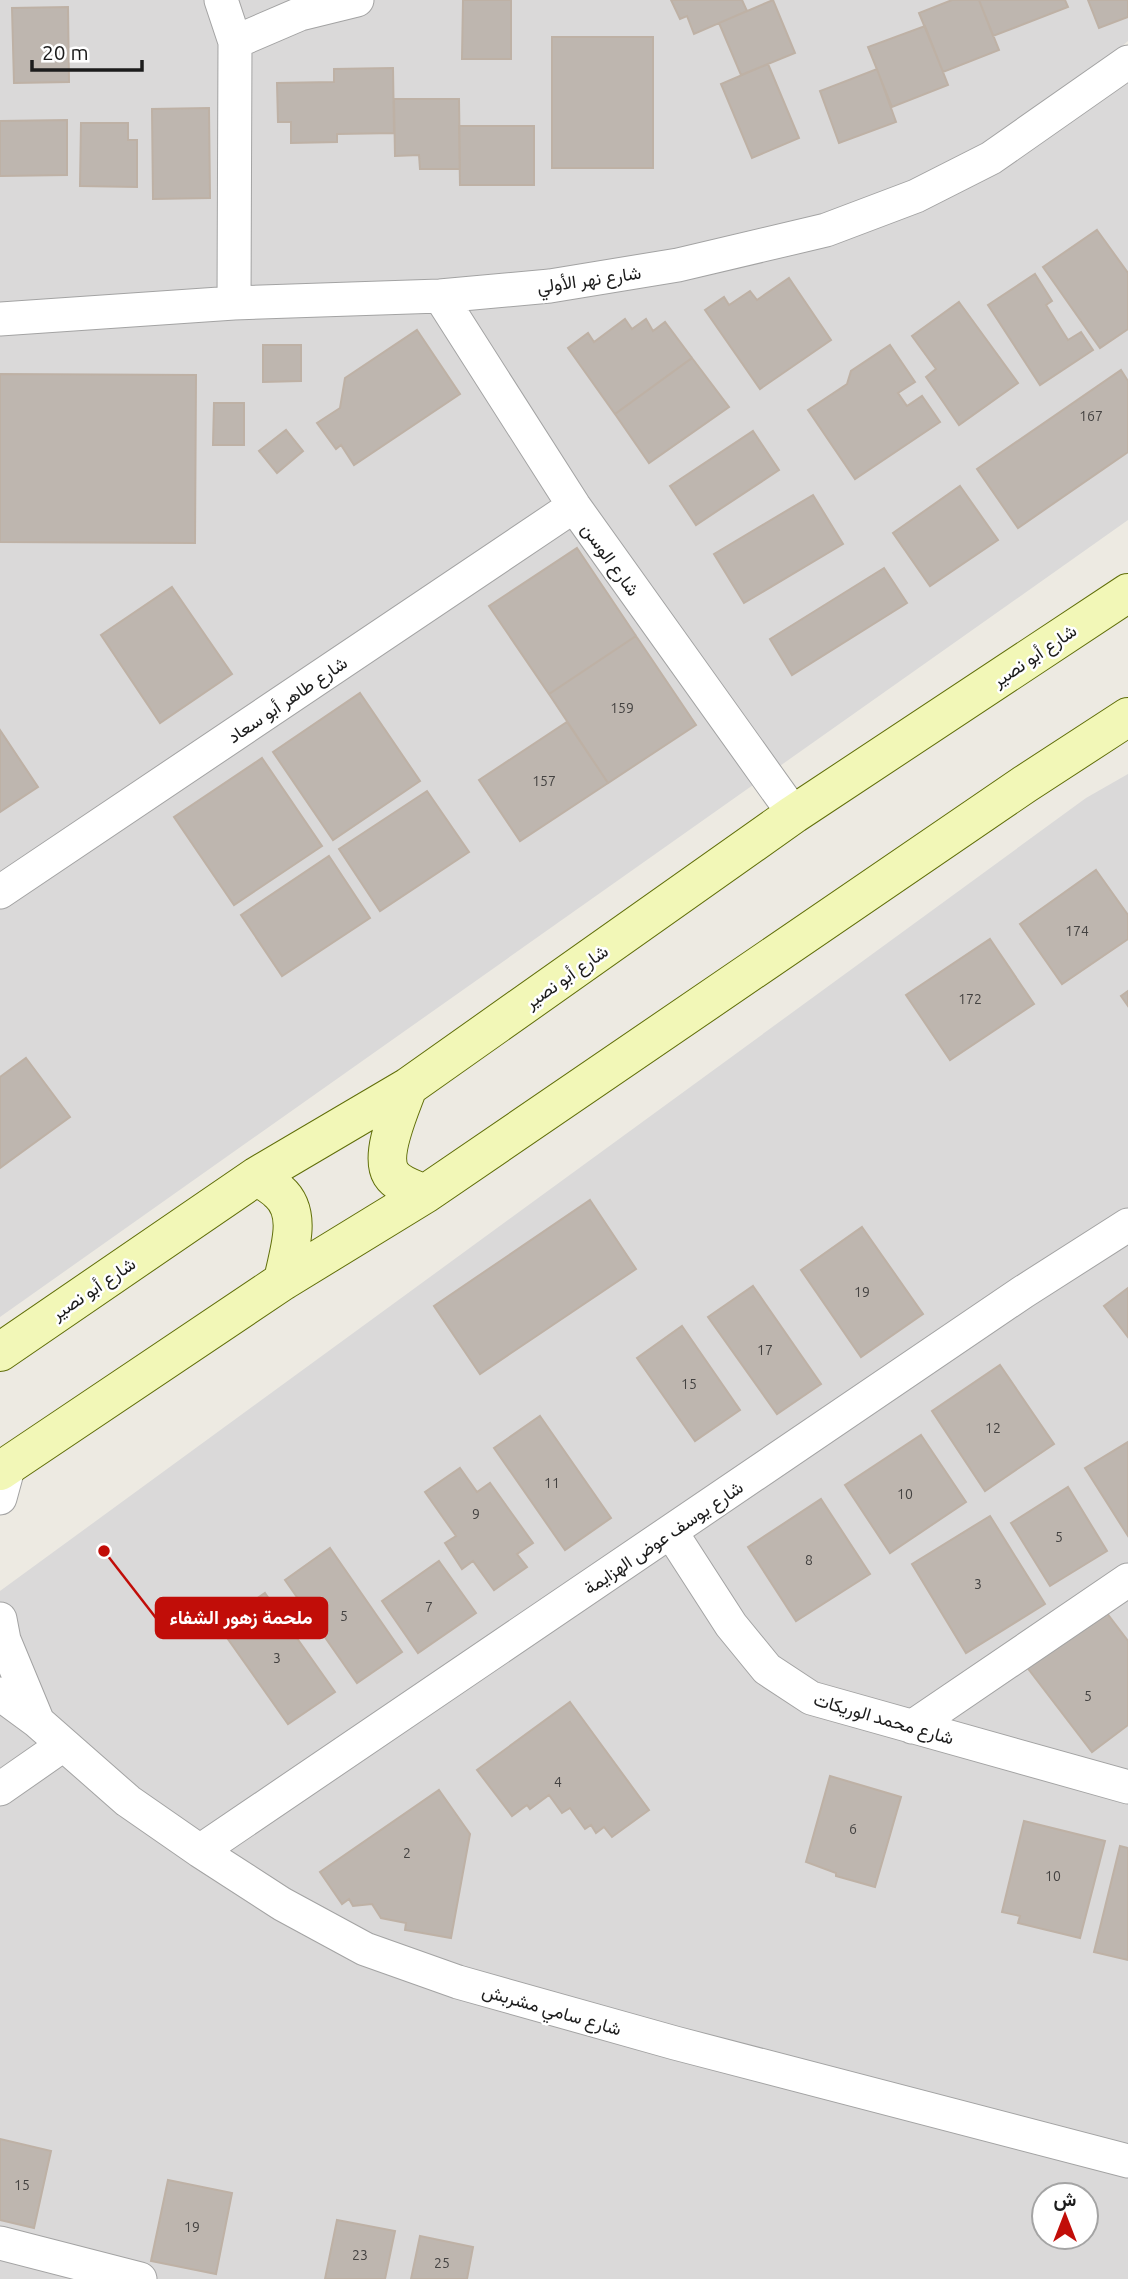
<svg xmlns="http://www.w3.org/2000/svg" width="1128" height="2279" font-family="Ubuntu,Vazirmatn,sans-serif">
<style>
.residential{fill:#dad9d9;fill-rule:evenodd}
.building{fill:#beb6af;stroke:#beb1a5;stroke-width:2}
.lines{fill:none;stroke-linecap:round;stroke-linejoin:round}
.street-casing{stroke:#a3a3a3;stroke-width:35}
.secondary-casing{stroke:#606e09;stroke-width:40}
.street{stroke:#fff;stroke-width:33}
.secondary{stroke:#f2f7b7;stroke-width:38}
.labels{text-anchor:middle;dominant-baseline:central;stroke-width:5;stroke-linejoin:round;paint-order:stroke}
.number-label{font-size:14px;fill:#444241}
.street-label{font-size:18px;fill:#1c1c1c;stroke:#fff}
.leader{fill:none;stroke:#c10d08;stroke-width:2.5}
.callout-dot{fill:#c10d08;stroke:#fff;stroke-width:2.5}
.callout{fill:#c10d08;stroke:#c10d08;stroke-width:2.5}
.callout-label{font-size:19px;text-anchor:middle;font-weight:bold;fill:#fff}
</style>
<rect width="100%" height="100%" fill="#edeae2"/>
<!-- residential -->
<path class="residential" d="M0,0H1128V41L1120,48L1128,62V520L0,1317Z
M1128,774V2279H0V1591L1086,798ZM1044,2195H1086V2237H1044Z"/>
<!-- building -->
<path class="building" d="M463,0H511V59H462Z
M671,0H742L747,11L694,34L687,16L680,19Z
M773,0L795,53L741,75L719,23Z
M952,0H979L999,50L943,72L919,13Z
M979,0H1065L1068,7L993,36Z
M1088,0H1128V17L1099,28Z
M68,7L69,82L14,83L12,8Z
M925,26L948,85L892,107L868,47Z
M552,37H653V168H552Z
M768,64L799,138L752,158L721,84Z
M393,68L394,133L337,134V142L291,143V122H278L277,83L334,82V69Z
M877,69L896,122L839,143L820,91Z
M394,99H459L460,169H420L419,155L395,156Z
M209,108L210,198L153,199L152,109Z
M67,120V175L0,176V121Z
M81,123H128V140H137V187L80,186Z
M459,126H534V185H460Z
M1097,230L1128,273V329L1100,348L1043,267Z
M1035,274L1052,301L1046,305L1068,340L1081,332L1093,350L1040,385L988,305Z
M789,278L831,340L760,389L705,310L724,297L729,305L750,291L757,300Z
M959,302L1018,383L959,425L926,377L936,369L912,336Z
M625,319L632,329L646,319L653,331L665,322L692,358L615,414L568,348L588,333L594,342Z
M417,330L460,394L354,465L341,445L336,449L317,423L340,408L345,378Z
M263,345H301V381L263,382Z
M890,345L915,382L898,393L907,406L922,396L940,422L855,479L808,410L847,384L851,371Z
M692,358L729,407L649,463L615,414Z
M1121,370L1128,381V452L1018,528L977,469Z
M0,374L196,375L195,543L0,542Z
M214,403H244V445H213Z
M286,430L303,451L277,473L259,451Z
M753,431L779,470L696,525L670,486Z
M960,486L998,540L930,586L893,533Z
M813,495L843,544L744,603L714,554Z
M577,548L636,636L549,694L489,606Z
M884,568L907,603L792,675L770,639Z
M172,587L232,674L160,723L101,635Z
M636,636L696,725L608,783L549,694Z
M360,693L420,781L333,840L273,752Z
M567,722L608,783L520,841L479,780Z
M0,730L38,787L0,812Z
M262,758L322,846L234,905L174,817Z
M427,791L469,852L380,911L339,849Z
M329,856L370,918L282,976L241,915Z
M1096,870L1128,915V939L1062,984L1020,924Z
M990,939L1034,1004L950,1060L906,995Z
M1128,991V1006L1121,996Z
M26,1058L70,1117L0,1168V1077Z
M590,1200L636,1269L480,1374L434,1306Z
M862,1227L923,1314L861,1357L801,1270Z
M753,1286L821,1384L777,1414L708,1317Z
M1128,1288V1337L1104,1306Z
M682,1326L740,1410L695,1441L637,1358Z
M1000,1365L1054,1444L985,1491L932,1411Z
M540,1416L611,1518L565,1550L494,1448Z
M921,1435L966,1502L890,1553L845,1485Z
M1128,1442V1536L1085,1468Z
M460,1468L477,1492L490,1483L533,1543L517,1554L527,1567L494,1590L473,1561L462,1569L445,1543L456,1536L425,1492Z
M1068,1487L1107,1551L1050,1586L1011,1523Z
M821,1499L870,1574L796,1621L748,1547Z
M990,1516L1045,1604L966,1653L912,1564Z
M330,1548L402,1652L357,1683L285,1580Z
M439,1561L476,1613L418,1653L382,1601Z
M265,1593L335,1692L288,1724L218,1625Z
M1103,1608L1128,1641V1725L1092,1752L1026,1666Z
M570,1702L649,1810L612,1837L604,1827L596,1833L591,1825L585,1829L570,1808L562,1813L549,1795L530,1809L527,1805L512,1816L477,1770Z
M830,1776L901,1797L875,1887L836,1876V1873L806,1862Z
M439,1790L470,1834L451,1938L405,1930L406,1923L381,1918L372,1904L353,1906L349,1899L342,1904L320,1872Z
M1024,1821L1105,1841L1080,1938L1018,1923L1020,1916L1002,1912Z
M1120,1846L1128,1848V1960L1094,1952Z
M0,2139L51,2151L34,2228L0,2220Z
M168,2180L232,2193L216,2274L151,2261Z
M337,2220L395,2231L385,2279H325Z
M420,2236L473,2247L467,2279H411Z"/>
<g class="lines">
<!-- street casing -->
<g class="street-casing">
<path id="street" d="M221,0L235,42L234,303
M235,42L300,14L357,0
M440,296L574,506L794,814
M0,319L234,303L440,296L550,286L678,265L826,230L916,196L991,158L1128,62
M0,892L574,506
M0,1498L9,1465
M671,1532L731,1625L767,1669L811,1698L1128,1787
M0,1619L4,1640L38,1722
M0,1694L38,1722L128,1801L200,1851L282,1904L365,1949L458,1982L675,2043L1128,2161
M912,1727L1128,1580
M0,1789L63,1745
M200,1851L1023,1292L1128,1225
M0,2243L140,2279"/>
</g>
<!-- secondary casing -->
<g class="secondary-casing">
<path id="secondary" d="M408,1087C401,1107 379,1154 391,1174C398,1185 414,1189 425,1194
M257,1176C264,1181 273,1186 279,1192C304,1214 288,1253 283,1281
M0,1352L257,1176L408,1087L794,814L1128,593
M0,1471L283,1281L425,1194L1025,784L1128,717"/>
</g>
<!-- street -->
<use href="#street" class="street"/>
<!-- secondary -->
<use href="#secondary" class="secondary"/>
</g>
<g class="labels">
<!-- number labels -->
<g class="number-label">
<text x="1091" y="416">167</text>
<text x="622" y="708">159</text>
<text x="544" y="781">157</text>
<text x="1077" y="931">174</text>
<text x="970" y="999">172</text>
<text x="862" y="1292">19</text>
<text x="765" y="1350">17</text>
<text x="689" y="1384">15</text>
<text x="993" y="1428">12</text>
<text x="552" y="1483">11</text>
<text x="905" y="1494">10</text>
<text x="476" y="1514">9</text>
<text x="1059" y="1537">5</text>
<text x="809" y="1560">8</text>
<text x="978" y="1584">3</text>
<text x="429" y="1607">7</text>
<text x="344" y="1616">5</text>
<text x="277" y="1658">3</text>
<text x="1088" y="1696">5</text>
<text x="558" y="1782">4</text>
<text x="853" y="1829">6</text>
<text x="407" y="1853">2</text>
<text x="1053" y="1876">10</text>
<text x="22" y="2185">15</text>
<text x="192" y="2227">19</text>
<text x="360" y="2255">23</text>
<text x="442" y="2263">25</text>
</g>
<!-- street labels -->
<g class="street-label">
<text transform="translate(589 279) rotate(-8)">شارع نهر الأولي</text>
<text transform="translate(611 559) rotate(54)">شارع الوسن</text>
<text transform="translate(1034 655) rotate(-34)">شارع أبو نصير</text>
<text transform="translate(287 699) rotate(-34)">شارع طاهر أبو سعاد</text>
<text transform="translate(566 976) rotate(-35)">شارع أبو نصير</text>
<text transform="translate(93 1288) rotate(-34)">شارع أبو نصير</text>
<text transform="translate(663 1537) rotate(-34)">شارع يوسف عوض الهزايمة</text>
<text transform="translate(884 1718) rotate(16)">شارع محمد الوريكات</text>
<text transform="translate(552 2009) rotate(16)">شارع سامي مشربش</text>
</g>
</g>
<!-- callouts -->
<path class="leader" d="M104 1551L156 1618"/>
<circle class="callout-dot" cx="104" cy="1551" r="7"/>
<rect class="callout" x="156" y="1598" width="171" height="40" rx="7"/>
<g class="callout-label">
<text x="241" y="1624">ملحمة زهور الشفاء</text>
</g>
<!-- north arrow -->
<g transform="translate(1065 2216)"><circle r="33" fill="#ffffff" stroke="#a4a4a4" stroke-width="2"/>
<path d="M0-5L12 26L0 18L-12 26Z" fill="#c10d08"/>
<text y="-10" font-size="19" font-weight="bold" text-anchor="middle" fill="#1c1c1c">ش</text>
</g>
<!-- scale -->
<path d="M32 60v10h110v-10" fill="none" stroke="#1c1c1c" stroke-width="3.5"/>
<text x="42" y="60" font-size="21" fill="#1c1c1c" stroke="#ffffff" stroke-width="5" paint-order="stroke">20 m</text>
</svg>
